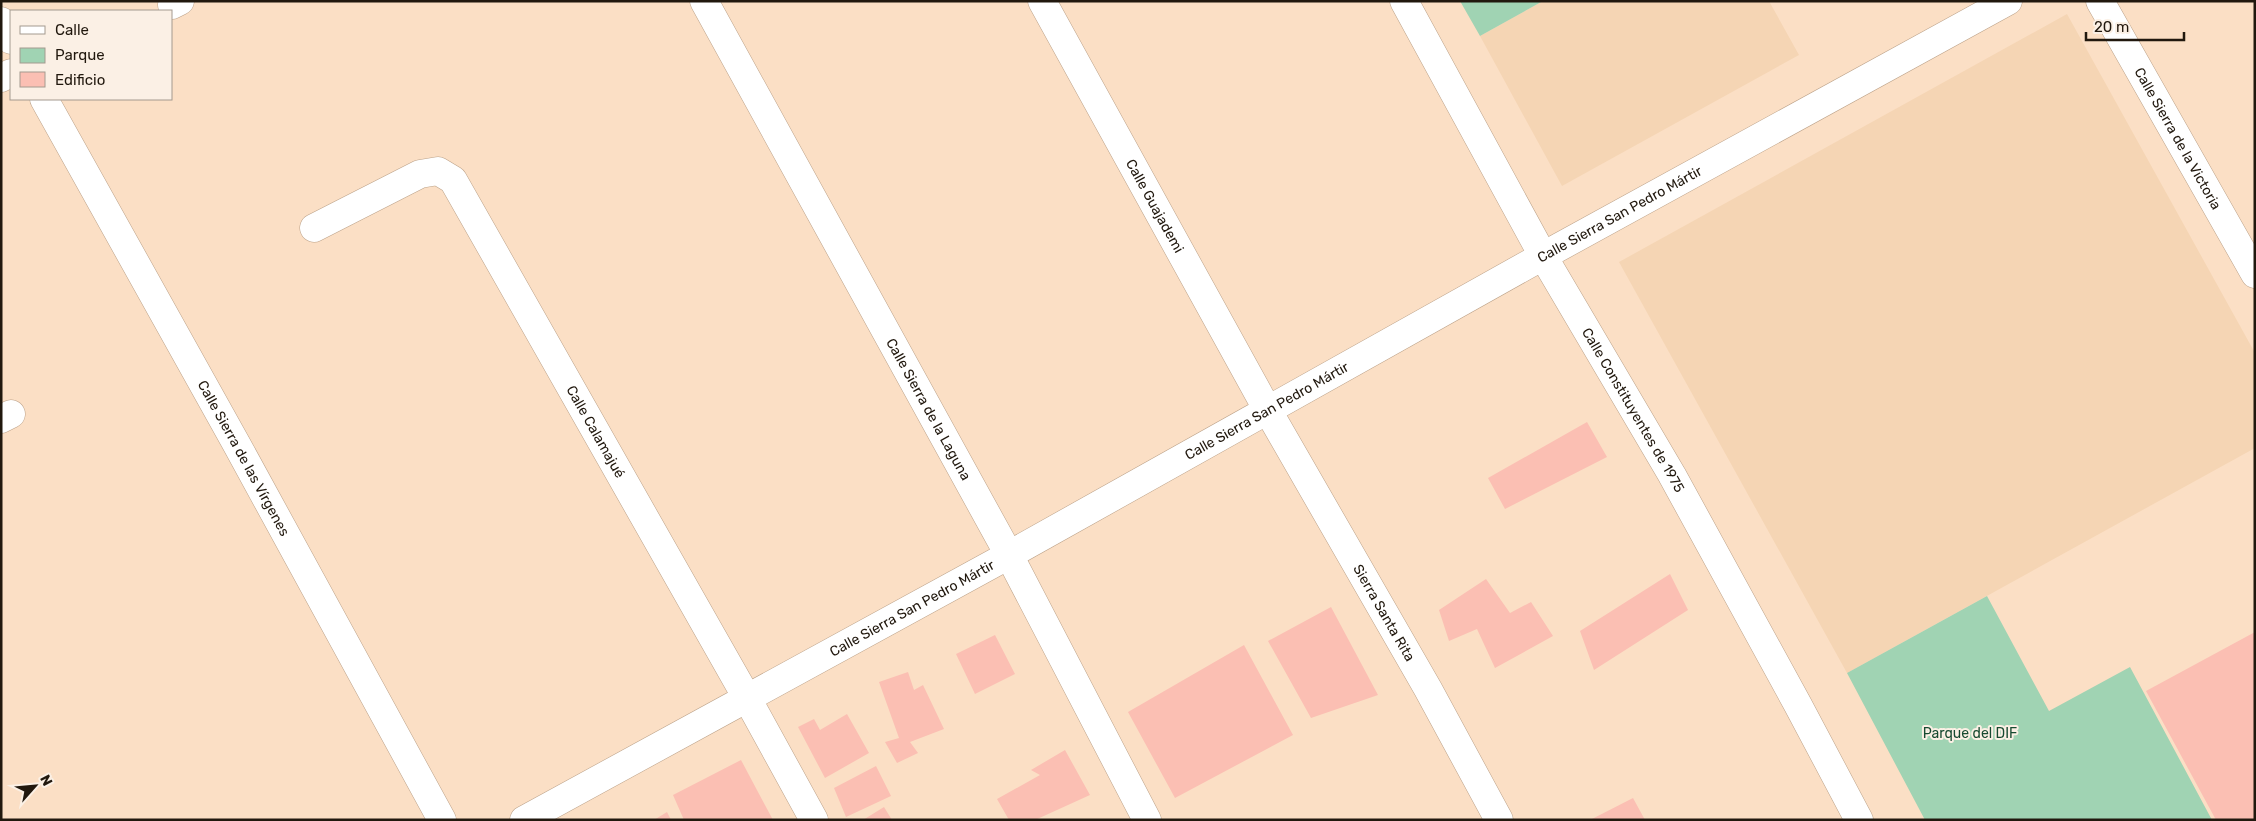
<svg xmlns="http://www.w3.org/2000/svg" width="2256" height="821" font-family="Rubik,sans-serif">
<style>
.built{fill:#f5d5b4}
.green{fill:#a0d3b3}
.building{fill:#fbbfb3}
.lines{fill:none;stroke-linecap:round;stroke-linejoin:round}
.minor-casing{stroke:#bca289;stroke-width:29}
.tertiary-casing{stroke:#bca289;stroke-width:29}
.minor{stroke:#fff;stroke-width:28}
.tertiary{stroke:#fff;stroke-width:28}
.labels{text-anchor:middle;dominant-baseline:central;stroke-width:4;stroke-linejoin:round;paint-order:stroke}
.street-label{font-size:14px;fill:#21180e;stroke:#fbf0e5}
.park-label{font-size:14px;fill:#164a30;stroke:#fbf0e5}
</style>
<rect width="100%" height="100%" fill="#fbdfc5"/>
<!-- built -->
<path class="built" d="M1543,1H1769L1799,55L1562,186L1480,36Z
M2067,14L2255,353V448L1847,673L1619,262Z"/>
<!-- green -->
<path class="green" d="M1460,1H1543L1480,36Z
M1987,596L2049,711L2130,667L2212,820H1925L1847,673Z"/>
<!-- building -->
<path class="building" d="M1587,422L1607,457L1505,509L1488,478Z
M1670,574L1688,610L1594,670L1580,631Z
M1486,579L1510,613L1531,602L1553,636L1495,668L1477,629L1449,641L1439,610Z
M1331,607L1378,695L1311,718L1268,641Z
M2255,632V820H2216L2146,691Z
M995,635L1015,674L975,694L956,654Z
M1244,645L1293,735L1175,798L1128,712Z
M908,672L914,690L923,685L944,729L910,742L918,753L897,763L885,742L899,738L879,682Z
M847,714L869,753L825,778L798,727L814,719L820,730Z
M1065,750L1090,795L1035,820H1009L997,799L1040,775L1031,770Z
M741,760L773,820H684L673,795Z
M876,766L891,796L846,817L834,788Z
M1633,798L1645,820H1590Z
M884,807L892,820H863Z
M667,812L671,820H654Z"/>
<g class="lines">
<!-- minor casing -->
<g class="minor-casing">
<g id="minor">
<path id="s1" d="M704,1L1009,555L1147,820"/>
<path id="s2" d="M1042,1L1267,409L1428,689L1499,820"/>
<path id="s3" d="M1404,1L1543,256L1672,475L1798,705L1859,820"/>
<path d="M172,5L180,1"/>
<path d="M1,21L11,40"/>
<path d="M1,78L11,73"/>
<path id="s4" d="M44,99L237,445L442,820"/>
<path id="s5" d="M314,228L420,174L438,171L453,180L747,698L814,820"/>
<path d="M1,419L11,414"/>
<path id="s6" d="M524,820L1009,555L1543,256L2008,1"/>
</g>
</g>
<!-- tertiary casing -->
<g class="tertiary-casing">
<g id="tertiary">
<path id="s7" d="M2100,1L2255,274"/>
</g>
</g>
<!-- minor -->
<use href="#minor" class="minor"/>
<!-- tertiary -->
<use href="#tertiary" class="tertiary"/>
</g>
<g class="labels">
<!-- street labels -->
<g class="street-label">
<text stroke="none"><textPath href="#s7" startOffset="158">Calle Sierra de la Victoria</textPath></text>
<text stroke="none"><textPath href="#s2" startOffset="234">Calle Guajademi</textPath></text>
<text stroke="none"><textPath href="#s6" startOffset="1252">Calle Sierra San Pedro Mártir</textPath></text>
<text stroke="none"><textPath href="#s1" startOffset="466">Calle Sierra de la Laguna</textPath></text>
<text stroke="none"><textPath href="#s3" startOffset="469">Calle Constituyentes de 1975</textPath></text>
<text stroke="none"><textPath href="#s6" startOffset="848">Calle Sierra San Pedro Mártir</textPath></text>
<text stroke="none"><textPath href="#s5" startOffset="444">Calle Calamajué</textPath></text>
<text stroke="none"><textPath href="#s4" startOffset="411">Calle Sierra de las Vírgenes</textPath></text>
<text stroke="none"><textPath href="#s6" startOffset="442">Calle Sierra San Pedro Mártir</textPath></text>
<text stroke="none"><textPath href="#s2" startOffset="701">Sierra Santa Rita</textPath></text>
</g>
<!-- park labels -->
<g class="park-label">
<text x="1970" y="733">Parque del DIF</text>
</g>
</g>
<!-- border -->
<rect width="2256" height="821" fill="none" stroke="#21180e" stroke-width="5"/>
<!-- legend -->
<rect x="10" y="10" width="162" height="90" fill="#fbf0e5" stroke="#a49a8f"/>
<rect x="20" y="26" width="25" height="8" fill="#ffffff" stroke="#a49a8f"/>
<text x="55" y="35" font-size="15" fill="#21180e">Calle</text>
<rect x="20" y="48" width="25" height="15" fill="#a0d3b3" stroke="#a49a8f"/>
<text x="55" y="60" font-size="15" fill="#21180e">Parque</text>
<rect x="20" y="72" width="25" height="15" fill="#fbbfb3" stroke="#a49a8f"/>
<text x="55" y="85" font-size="15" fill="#21180e">Edificio</text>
<!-- north arrow -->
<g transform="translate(35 786) rotate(63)" stroke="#fbf0e5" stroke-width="4" paint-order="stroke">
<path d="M0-4L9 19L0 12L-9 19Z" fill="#21180e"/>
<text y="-8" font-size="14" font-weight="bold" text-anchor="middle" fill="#21180e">N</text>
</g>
<!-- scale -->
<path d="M2086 32v8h98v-8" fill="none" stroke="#21180e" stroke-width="2.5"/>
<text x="2094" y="32" font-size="15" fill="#21180e" stroke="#fbf0e5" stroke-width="4" paint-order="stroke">20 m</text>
</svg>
